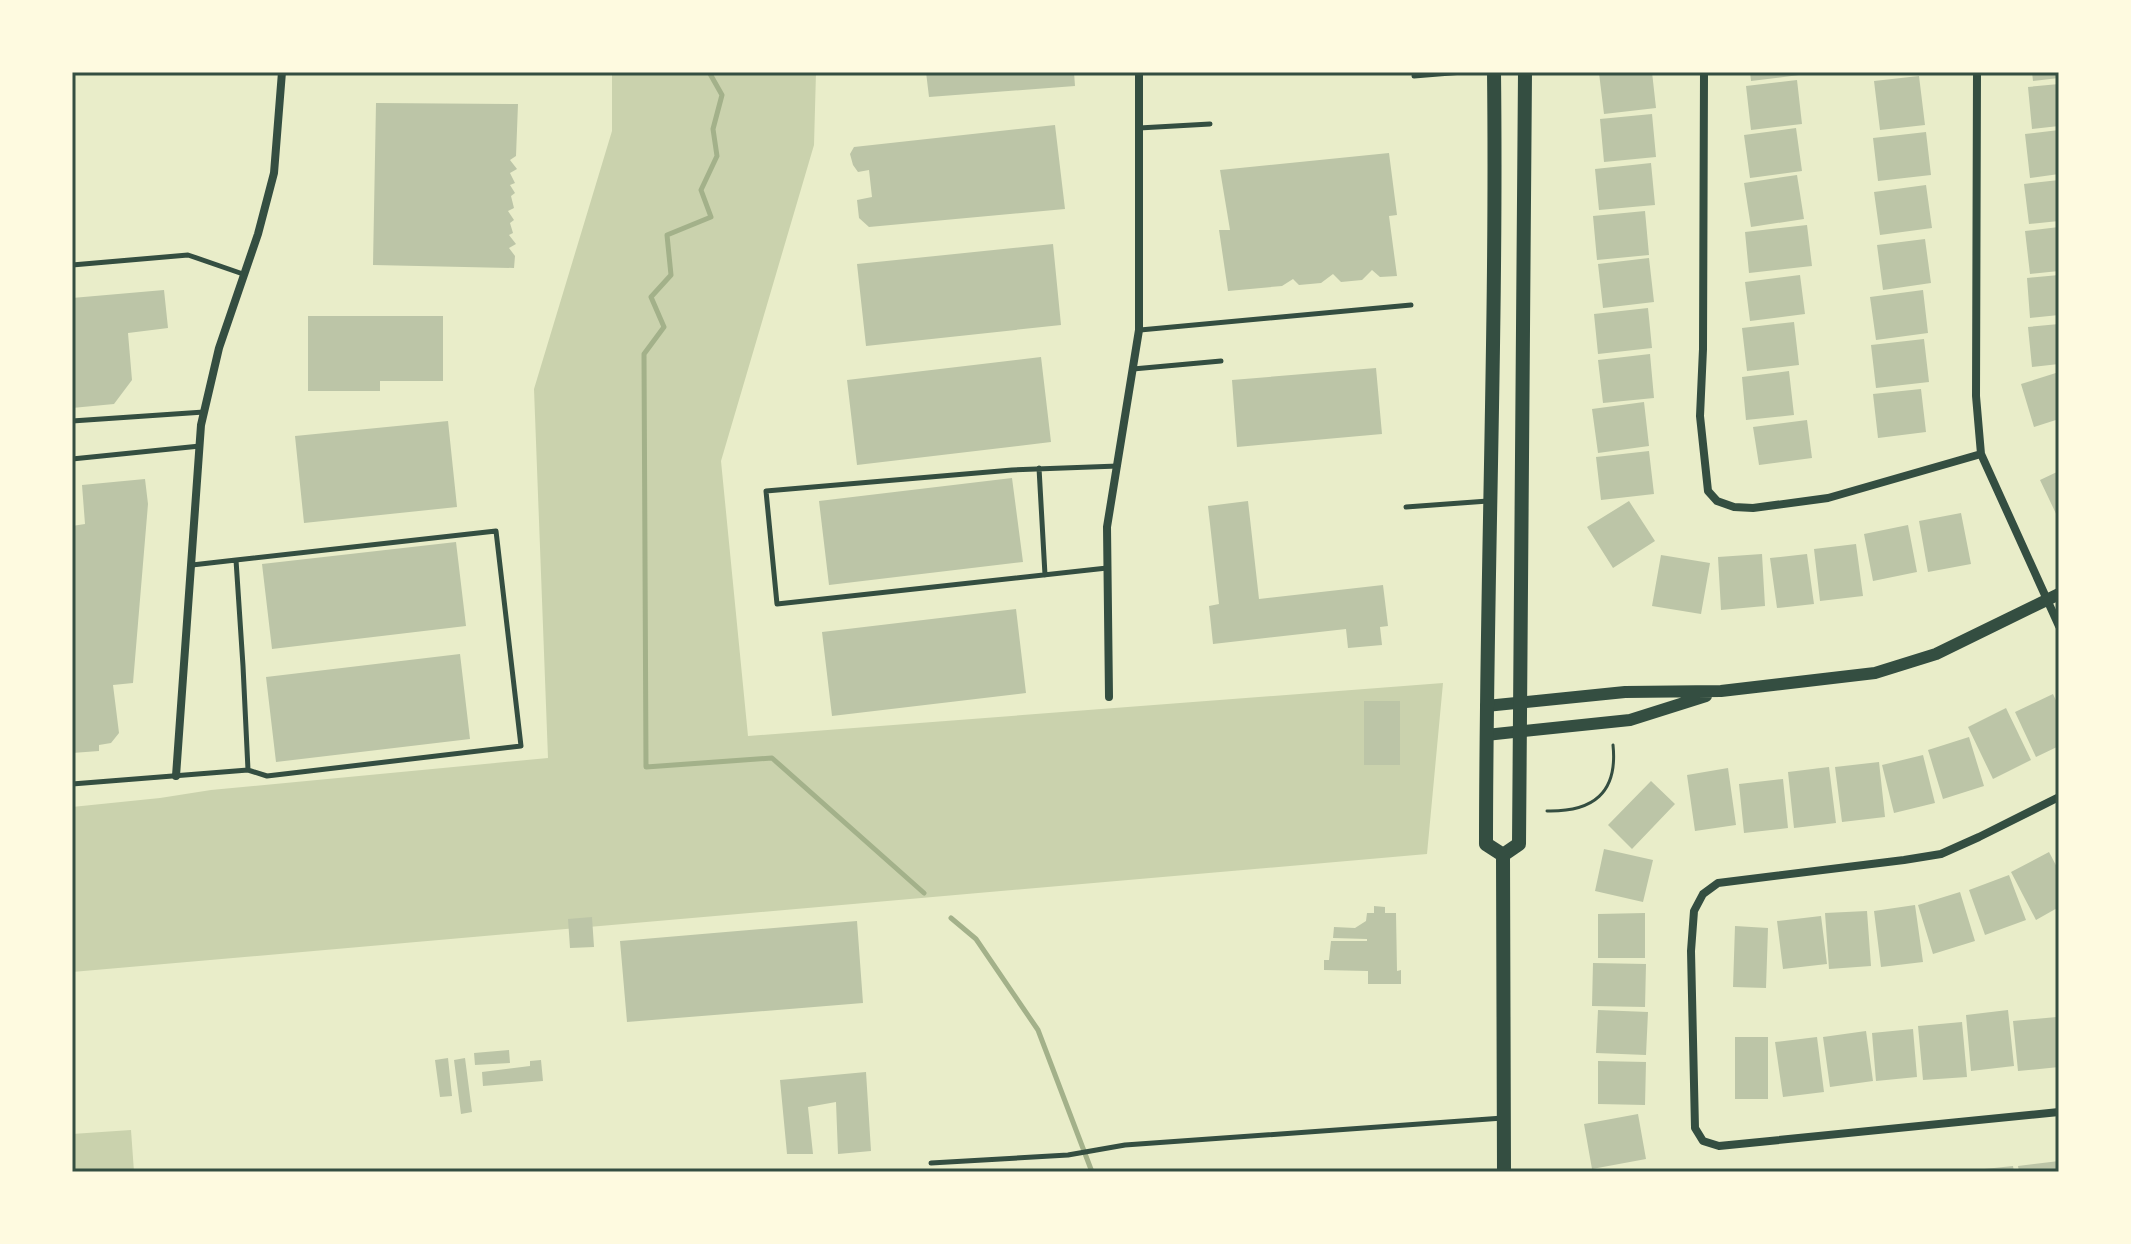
<svg xmlns="http://www.w3.org/2000/svg" width="2131" height="1244" font-family="'Space Grotesk',sans-serif">
<style>
.green{fill:#cad2ad}
.lines{fill:none;stroke-linecap:round;stroke-linejoin:round}
.stream{stroke:#a3b18a;stroke-width:5}
.building{fill:#bcc5a7}
.path{stroke:#344e41;stroke-width:3}
.service{stroke:#344e41;stroke-width:5}
.minor{stroke:#344e41;stroke-width:8}
.tertiary{stroke:#344e41;stroke-width:12}
.secondary{stroke:#344e41;stroke-width:14}
.neatline{fill:none;stroke:#344e41;stroke-width:3}
</style>
<rect width="100%" height="100%" fill="#e9edc9"/>
<!-- green -->
<path class="green" d="M612,72H816L814,145L721,461L748,736L1443,683L1427,854L72,972V807L160,798L211,790L548,758L534,389L612,131Z
M131,1130L134,1172H72V1134Z"/>
<g class="lines">
<!-- stream -->
<path class="stream" d="M709,72L722,95L713,129L717,156L701,190L711,217L667,235L671,275L651,297L664,327L644,354L646,767L772,758L924,893
M951,918L976,939L1038,1030L1092,1172"/>
</g>
<!-- building -->
<path class="building" d="M926,72H1074L1075,86L929,97Z
M1608,72H1652L1656,108L1604,114L1599,73Z
M1750,72H1799V75L1751,81Z
M2032,72H2059V78L2033,81Z
M1919,76L1925,125L1880,130L1874,81Z
M1797,80L1802,124L1751,130L1746,86Z
M2059,84V126L2032,129L2028,87Z
M376,103L518,104L516,156L510,160L517,169L510,173L515,183L510,185L515,193L511,196L514,208L508,211L514,220L510,223L513,233L509,235L516,244L509,248L515,256L514,268L373,265Z
M1652,114L1656,157L1604,162L1600,119Z
M1055,125L1065,209L869,227L859,218L857,200L872,197L869,170L858,172L853,165L850,154L854,147Z
M1796,128L1802,171L1750,178L1744,135Z
M2059,130V174L2030,178L2025,134Z
M1926,132L1931,175L1878,181L1873,138Z
M1389,153L1397,215L1389,216L1397,276L1380,277L1372,270L1362,280L1341,282L1333,274L1321,283L1299,285L1293,279L1282,286L1228,291L1219,230H1230L1220,170Z
M1651,163L1655,205L1599,210L1595,169Z
M1797,175L1804,219L1751,227L1744,183Z
M2059,180V221L2029,224L2024,184Z
M1926,185L1932,228L1880,235L1874,192Z
M1645,211L1649,255L1597,260L1593,216Z
M1807,225L1812,266L1749,273L1745,232Z
M2059,227V271L2030,274L2025,231Z
M1925,239L1931,283L1883,290L1877,245Z
M1053,244L1061,325L866,346L857,264Z
M1649,258L1654,302L1603,308L1598,264Z
M1800,275L1805,314L1750,321L1745,282Z
M2059,275V315L2030,318L2027,278Z
M164,290L168,328L128,333L132,380L114,404L72,408V298Z
M1923,290L1928,333L1876,340L1870,297Z
M1648,308L1652,348L1598,354L1594,314Z
M308,316H443V381H380V391H308Z
M1794,322L1799,365L1747,371L1742,328Z
M2059,324V364L2032,367L2028,327Z
M1924,339L1929,382L1876,388L1871,345Z
M1650,354L1654,398L1603,403L1598,360Z
M1041,357L1051,442L857,465L847,380Z
M1376,368L1382,434L1237,447L1232,380Z
M1789,371L1794,415L1746,420L1742,377Z
M2059,372V419L2034,427L2021,384Z
M1921,389L1926,432L1878,438L1873,394Z
M1644,402L1649,446L1598,453L1592,409Z
M1807,420L1812,458L1759,465L1753,427Z
M448,421L457,507L304,523L295,436Z
M1649,451L1654,494L1601,500L1596,457Z
M2059,471V520L2040,480Z
M1012,478L1023,562L829,585L819,501Z
M145,479L148,504L133,683L113,685L119,733L111,743L99,745V751L72,753V526L85,524L82,485Z
M1248,501L1259,599L1383,585L1388,626L1380,627L1382,645L1348,648L1346,629L1213,644L1209,606L1219,604L1208,506Z
M1629,501L1655,541L1613,568L1587,527Z
M1961,513L1971,564L1928,572L1919,521Z
M1908,525L1917,572L1873,581L1864,534Z
M456,542L466,626L272,649L262,564Z
M1856,544L1863,596L1820,601L1814,549Z
M1762,554L1765,606L1721,610L1718,557Z
M1807,554L1814,604L1777,608L1770,558Z
M1661,555L1710,563L1701,614L1652,606Z
M1016,609L1026,693L832,716L822,632Z
M460,654L470,739L276,762L266,677Z
M2053,694L2059,707V746L2036,757L2015,712Z
M1364,701H1400V765H1364Z
M2006,708L2031,760L1993,779L1968,727Z
M1969,737L1984,786L1943,799L1928,750Z
M1923,755L1935,803L1894,813L1882,765Z
M1879,762L1885,817L1842,822L1835,767Z
M1829,767L1836,823L1794,828L1788,772Z
M1728,768L1736,825L1695,831L1687,775Z
M1783,779L1788,828L1744,833L1739,784Z
M1651,781L1675,804L1632,849L1608,825Z
M1604,849L1653,860L1643,902L1595,891Z
M2049,852L2059,871V907L2036,920L2011,872Z
M2009,875L2026,920L1985,935L1969,890Z
M1960,892L1975,941L1933,954L1918,905Z
M1915,905L1923,962L1881,967L1874,911Z
M1374,906L1385,907V913H1396L1397,971L1401,970V984H1368V971L1324,970V960H1329L1331,941H1367V939L1333,938L1334,927L1355,928L1366,921L1367,913H1374Z
M1867,911L1871,966L1829,969L1825,913Z
M1645,913V958H1598V914Z
M1821,916L1827,964L1783,969L1777,921Z
M592,917L594,947L570,948L568,919Z
M857,921L863,1003L627,1022L620,941Z
M1735,926L1768,928L1766,988L1733,987Z
M1593,963L1646,964L1645,1007L1592,1006Z
M1598,1010L1648,1012L1646,1055L1596,1053Z
M2008,1010L2014,1066L1971,1071L1966,1015Z
M2057,1017L2059,1067L2018,1071L2013,1021Z
M1962,1022L1967,1077L1923,1080L1918,1026Z
M1913,1029L1917,1077L1876,1081L1872,1033Z
M1866,1031L1873,1081L1830,1087L1823,1037Z
M1735,1037H1768V1099H1735Z
M1817,1037L1824,1092L1783,1097L1775,1042Z
M509,1050L510,1063L475,1065L474,1053Z
M448,1058L452,1096L440,1097L435,1060Z
M465,1058L472,1112L461,1114L454,1060Z
M541,1060L543,1081L483,1086L482,1072L530,1066V1061Z
M1598,1061L1646,1062L1645,1105L1598,1104Z
M866,1072L871,1151L838,1154L836,1102L808,1107L813,1154H787L780,1080Z
M1638,1114L1646,1159L1592,1169L1584,1124Z
M2059,1161V1172H2019L2018,1166Z
M2013,1166L2014,1172H1975V1170Z"/>
<g class="lines">
<!-- path -->
<path class="path" d="M1547,811C1593,812 1618,793 1613,745"/>
<!-- service -->
<path class="service" d="M1414,76L1463,72
M1139,128L1210,124
M72,265L188,255L243,274
M1140,330L1411,305
M1133,369L1221,361
M72,421L204,412
M72,459L200,446
M1039,468L1045,575
M1406,507L1488,501
M192,565L236,560L243,666L248,770
M1107,568L777,604L766,491L1012,470L1118,466
M72,784L248,770L267,776L521,746L496,531L236,560
M931,1163L1068,1155L1125,1145L1503,1118"/>
<!-- minor -->
<path class="minor" d="M1704,72L1703,349L1700,416L1708,491L1717,501L1734,507L1753,508L1828,498L1981,454
M1977,72L1976,396L1981,454L2059,626
M1109,697L1107,527L1139,330V72
M176,776L201,425L219,348L258,234L274,173L282,72
M2059,797L1979,837L1941,854L1904,860L1718,883L1703,894L1694,911L1691,951L1695,1128L1703,1141L1719,1146L2059,1112"/>
<!-- tertiary -->
<path class="tertiary" d="M1486,706L1625,692L1721,691L1875,673L1936,654L2059,594
M1486,735L1630,720L1706,696"/>
<!-- secondary -->
<path class="secondary" d="M1494,72C1497,329 1486,587 1486,844L1503,855
M1503,855L1519,844L1525,72
M1503,855L1504,1172"/>
</g>
<!-- border -->
<rect width="2131" height="1244" fill="none" stroke="#fefae0" stroke-width="148"/>
<rect x="74" y="74" width="1983" height="1096" class="neatline"/>
</svg>
